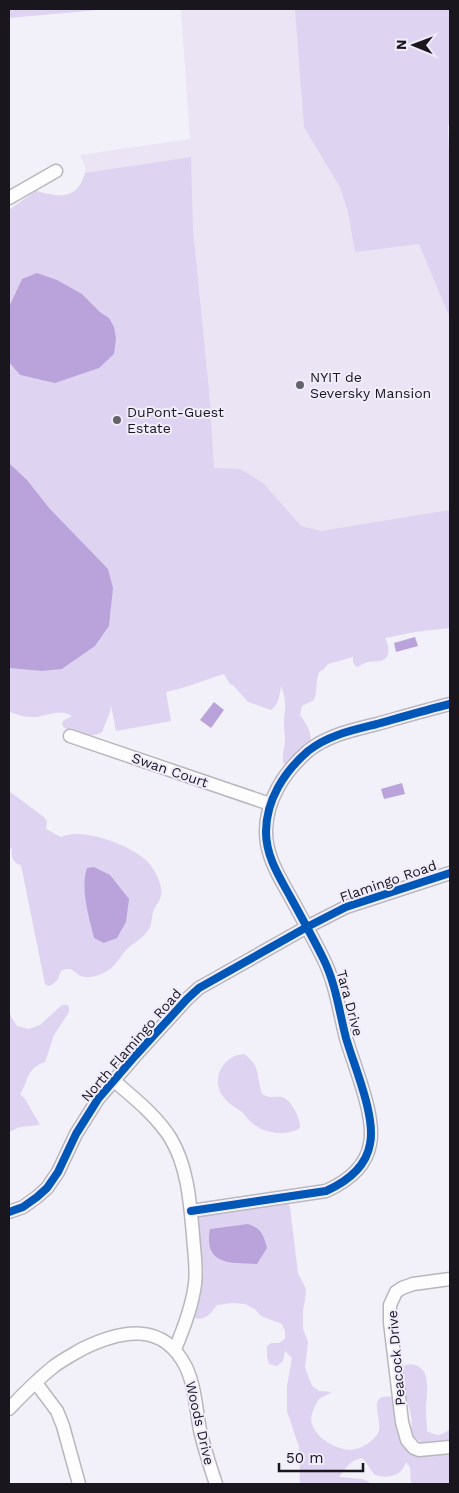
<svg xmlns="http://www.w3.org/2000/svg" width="459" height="1493" font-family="'Work Sans',sans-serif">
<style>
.built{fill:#eae4f4}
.green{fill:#ded3f1}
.water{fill:#baa3db}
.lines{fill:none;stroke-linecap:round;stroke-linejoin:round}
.street-casing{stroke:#b9b7bd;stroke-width:15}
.street{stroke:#fdfdfe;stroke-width:12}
.cycleway-casing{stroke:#f1ecfb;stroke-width:11}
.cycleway{stroke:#0057b8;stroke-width:8}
.poi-dot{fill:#65636a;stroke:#f1ecfb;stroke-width:2}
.labels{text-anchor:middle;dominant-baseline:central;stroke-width:4;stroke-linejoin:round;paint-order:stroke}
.poi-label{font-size:14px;fill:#19171d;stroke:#f1ecfb;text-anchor:start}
.street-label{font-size:14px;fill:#19171d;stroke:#f1ecfb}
</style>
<rect width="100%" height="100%" fill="#f2f0f8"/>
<!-- built -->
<path class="built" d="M181,9H337L450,281V569L223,672L9,712V210L36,191L57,196H64L71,193L78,189L83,181L85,173V166L80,155L190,139Z"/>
<!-- green -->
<path class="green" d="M9,9H109L9,18Z
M295,9H450V124L448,126L449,150L450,151V318L419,244L355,252L348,212L340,187L304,127Z
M191,157L193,230L209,391L214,468L240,469L263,483L301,526L321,531L450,510V628L415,632L385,638C389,645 392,658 380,661C376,662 372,661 368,662C364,663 361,665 358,667C352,664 353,662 353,657L328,664L324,669L319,672C315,681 318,690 314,700L302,706L300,715C319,741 311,748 288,765L283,763C282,754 285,747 285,739C285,735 284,731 284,726C284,709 288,704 281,686C279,695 280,703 271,710L248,702L234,686L230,684L224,674C204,680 186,688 166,692L171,721L116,731L111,705L110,712L102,732C90,739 71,736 62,725L63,721L72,716C59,707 44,718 30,717C23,717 17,714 10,712L9,713V668L42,671L62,669L95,646L109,626L111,610L74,535L50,509L27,480L9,463V361L20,375L35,378L109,318L100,312L82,294L22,279L9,307V210L36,191C59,197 77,201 85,173Z
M9,791L44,817L47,821L46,829L61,837C84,827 129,845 147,861C153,867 160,880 161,888C163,897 158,902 154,909C152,914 152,919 151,924C148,935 135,942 127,949C120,956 116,966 107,971C100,975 89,979 81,976C72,971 72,966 61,971C58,978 57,984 48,986L45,984L21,865C12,863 11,856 12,848L9,850Z
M62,1005H68L69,1009V1012L54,1035L45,1062C26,1068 29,1081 20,1094L25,1099L40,1125L20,1127L9,1132V1007L11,1017L17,1026L29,1029L40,1025Z
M244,1054C261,1066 256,1075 262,1094C271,1099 273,1096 282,1097C291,1099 301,1119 300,1128C288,1136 268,1134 256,1126C250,1122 246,1116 242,1112C237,1108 230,1105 226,1100C209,1082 221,1056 244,1054Z
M285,1197L290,1207L298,1273L306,1289L305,1300L303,1310V1329L308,1342L305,1368L312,1386L319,1391L332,1392L319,1399C315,1406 309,1416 312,1424C316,1439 341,1453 356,1449C364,1447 377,1439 379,1430C382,1418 366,1393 392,1397C401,1411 388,1430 406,1444L411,1443C414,1445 417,1448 421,1450C431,1457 444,1453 450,1443L448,1440C441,1439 440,1446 435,1449C431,1448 415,1440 413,1435C410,1430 413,1422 411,1416C408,1402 403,1388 399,1375C401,1359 421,1363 425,1374C429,1385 426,1399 426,1410C426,1417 427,1424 427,1431C439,1437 440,1436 450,1429V1484H411L410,1467L406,1462C402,1476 388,1479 375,1475C369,1469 368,1463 362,1458C348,1461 347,1468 339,1477L362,1479L369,1482L370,1484H300L299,1447L287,1411V1386L292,1358L285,1351L283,1361L277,1366L269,1364L267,1356V1346L271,1343H279L285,1339V1331L282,1324L261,1316L255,1309L245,1304L232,1303L217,1305C211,1313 205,1321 195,1318C191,1306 195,1291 195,1279C195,1256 193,1234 191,1211Z"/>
<!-- water -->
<path class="water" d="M37,273L57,280L82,294L100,312L109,318L114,327L116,338L114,354L99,368L55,383L20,375L9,362V307L22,279Z
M9,463L27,480L50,509L108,569L113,588L109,626L95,646L62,669L42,671L9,668Z
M415,637L418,646L396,652L394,643Z
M214,702L224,710L211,728L200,720Z
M402,783L405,794L384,799L381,789Z
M94,867L110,875L129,899L126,922L117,938L104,943L94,938C89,916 80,890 87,868Z
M248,1224C262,1229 263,1234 267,1248L257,1264C232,1263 203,1266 210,1229Z"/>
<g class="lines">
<!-- street casing -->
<g class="street-casing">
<path id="street" d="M9,198L56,171
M70,736L270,804
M113,1080C134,1098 157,1116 171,1139C188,1168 190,1203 193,1235C194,1251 197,1268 195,1284C192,1307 184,1328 175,1349
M191,1211L326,1191C346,1182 366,1167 370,1144C376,1116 354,1066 346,1038C339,1011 336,984 323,958C313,938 302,918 291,898C280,878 266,857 266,832C266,800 284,772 308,751C328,735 353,730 377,724C402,717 426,710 450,704
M9,1212L23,1207L37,1197L47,1188L58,1172L76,1134L98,1099L135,1056L187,999L199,988L307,927L346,907L450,873
M450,1279L413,1284L402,1288L396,1292L390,1305V1322L402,1422L407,1440L414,1448L419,1450L450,1447
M36,1383L57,1411L63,1426L79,1484
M9,1409C23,1394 37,1380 53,1367C62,1360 72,1355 82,1349C121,1330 163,1321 186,1367C195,1386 196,1409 200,1430C204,1448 210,1466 216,1484"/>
</g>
<!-- street -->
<use href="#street" class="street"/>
<!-- cycleway casing -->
<g class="cycleway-casing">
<path id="cycleway" d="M191,1211L326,1191C346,1182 366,1167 370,1144C376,1116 354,1066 346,1038C339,1011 336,984 323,958C313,938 302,918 291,898C280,878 266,857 266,832C266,800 284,772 308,751C328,735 353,730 377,724C402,717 426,710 450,704
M9,1212L23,1207L37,1197L47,1188L58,1172L76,1134L98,1099L135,1056L187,999L199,988L307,927L346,907L450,873"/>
</g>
<!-- cycleway -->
<use href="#cycleway" class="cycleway"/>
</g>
<!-- markers -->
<g class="poi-dot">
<circle cx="300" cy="385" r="5"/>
<circle cx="117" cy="420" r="5"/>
</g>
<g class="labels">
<!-- poi labels -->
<g class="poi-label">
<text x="310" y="377">NYIT de<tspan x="310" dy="16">Seversky Mansion</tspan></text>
<text x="127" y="412">DuPont-Guest<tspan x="127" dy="16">Estate</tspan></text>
</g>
<!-- street labels -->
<g class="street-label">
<text transform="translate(170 770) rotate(19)">Swan Court</text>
<text transform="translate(388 881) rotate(-19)">Flamingo Road</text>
<text transform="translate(350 1003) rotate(75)">Tara Drive</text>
<text transform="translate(131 1045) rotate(-49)">North Flamingo Road</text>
<text transform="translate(396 1358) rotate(-95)">Peacock Drive</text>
<text transform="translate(200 1423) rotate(77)">Woods Drive</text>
</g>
</g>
<!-- border -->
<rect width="459" height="1493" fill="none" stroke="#19171d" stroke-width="20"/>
<!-- north arrow -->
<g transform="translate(414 45) rotate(271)" stroke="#f1ecfb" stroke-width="4" paint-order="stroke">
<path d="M0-4L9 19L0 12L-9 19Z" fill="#19171d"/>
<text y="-8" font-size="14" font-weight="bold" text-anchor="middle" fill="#19171d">N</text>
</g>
<!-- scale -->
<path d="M279 1463v8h84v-8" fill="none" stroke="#19171d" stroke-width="2.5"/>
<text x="286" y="1463" font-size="15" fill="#19171d" stroke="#f1ecfb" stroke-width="4" paint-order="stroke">50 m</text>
</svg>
